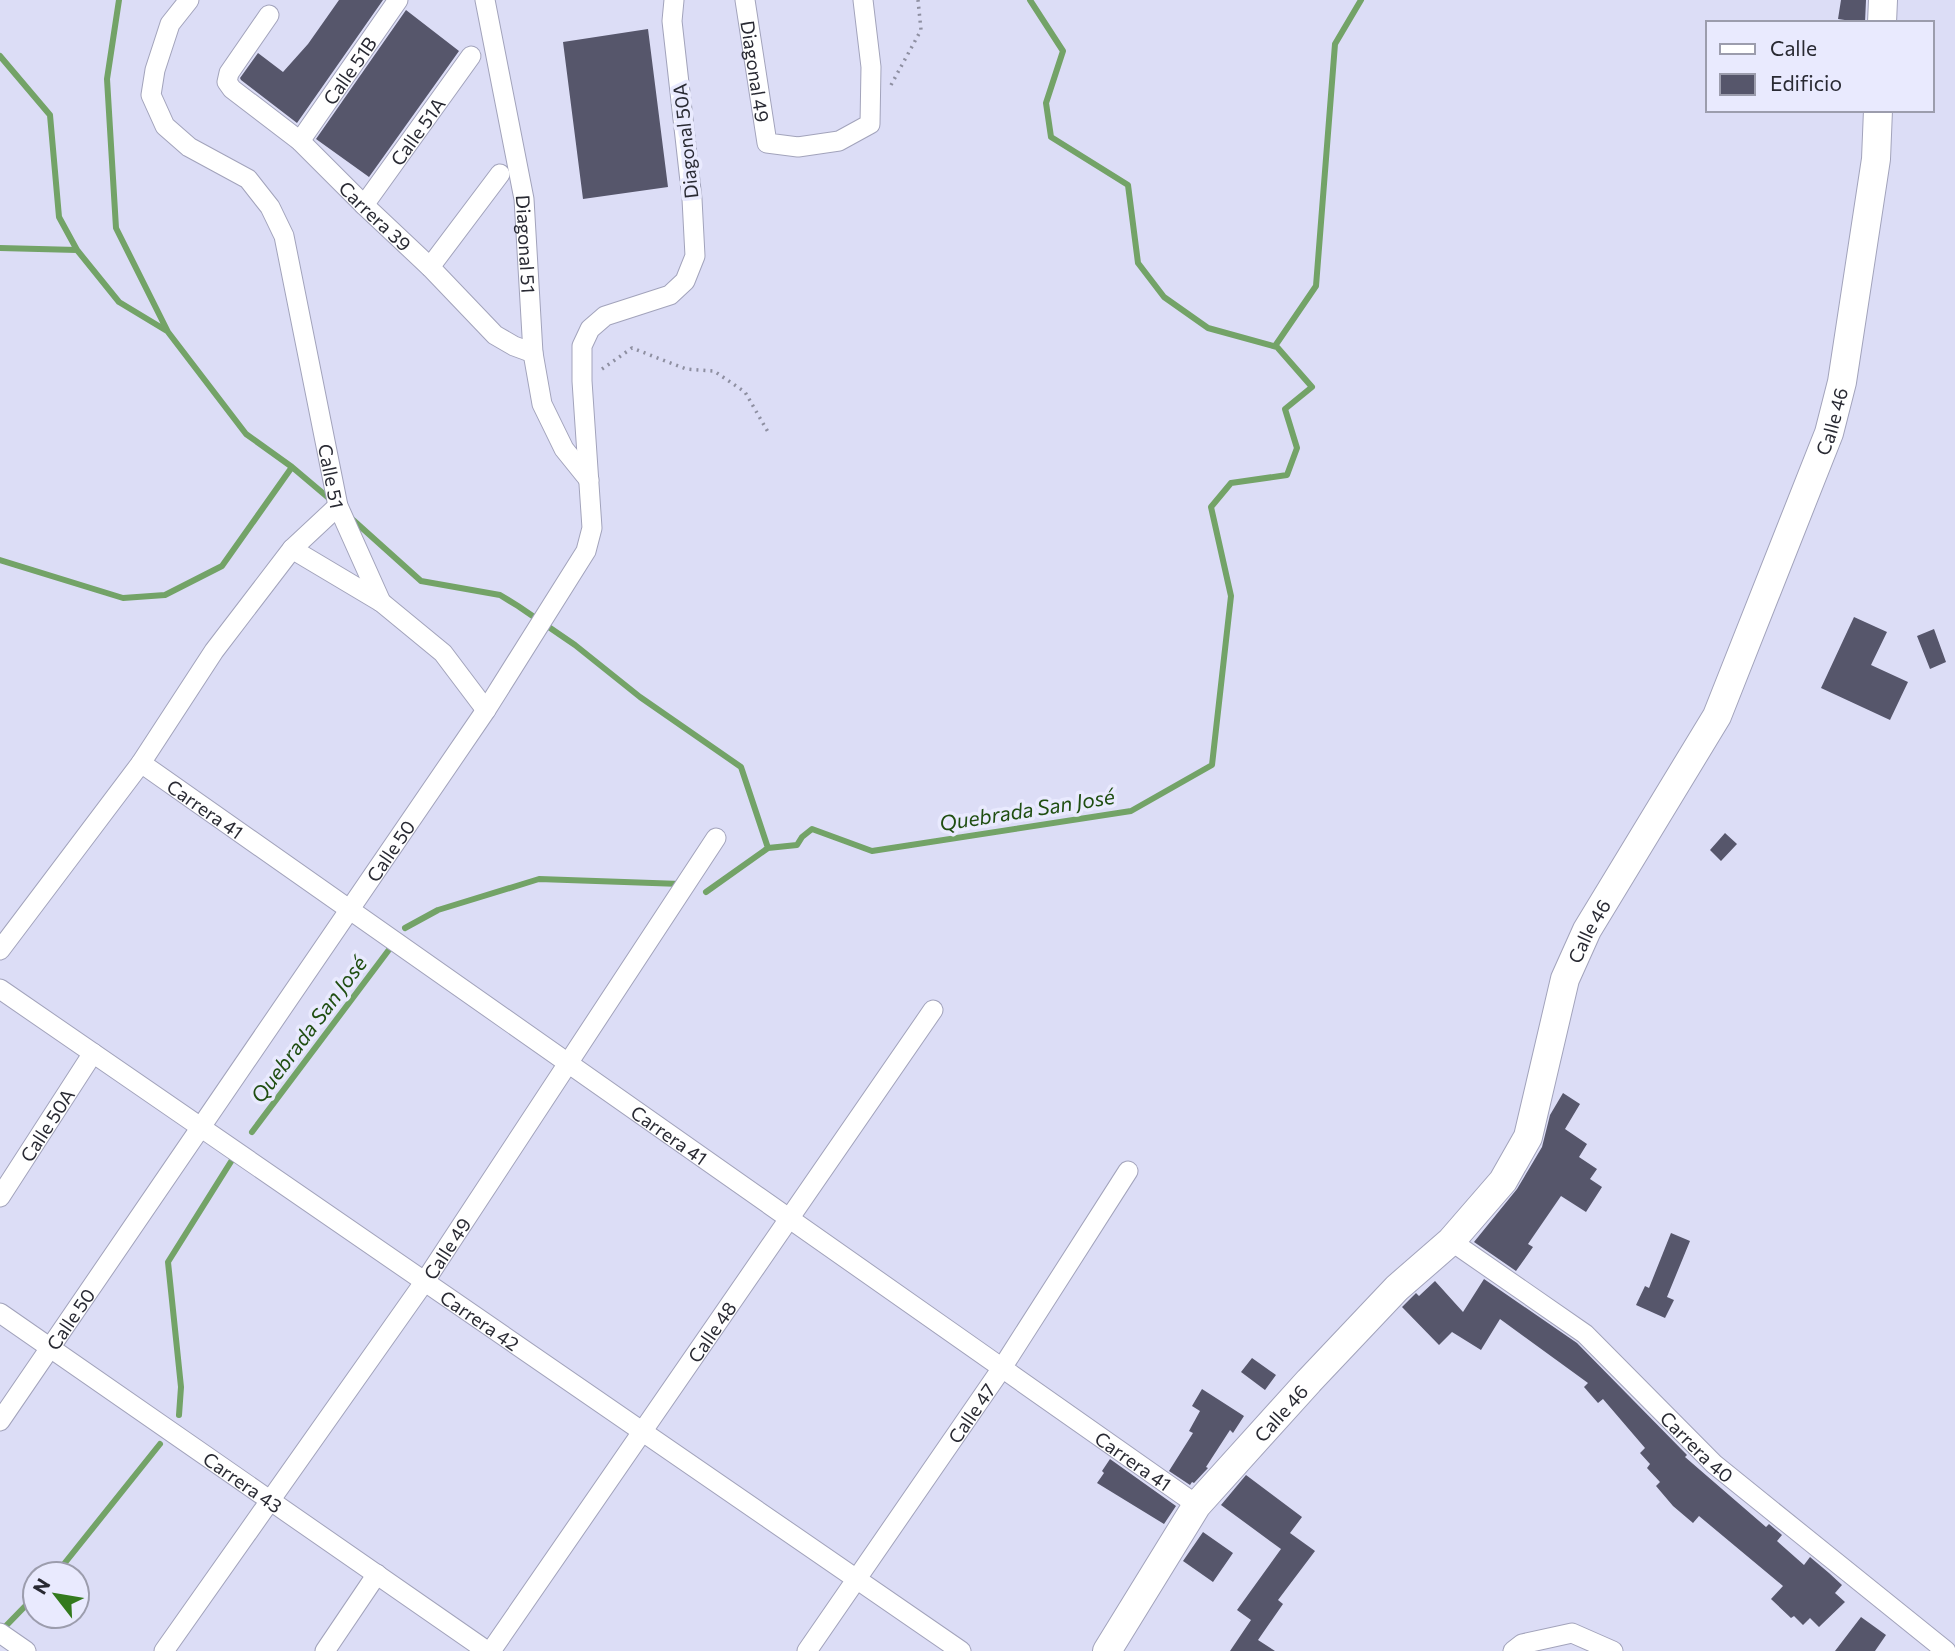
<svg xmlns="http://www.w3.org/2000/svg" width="1955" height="1651" font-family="Commissioner,sans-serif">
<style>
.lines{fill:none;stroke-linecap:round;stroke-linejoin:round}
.stream{stroke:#73a367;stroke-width:6}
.building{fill:#56566b}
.street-casing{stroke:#a2a3bb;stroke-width:21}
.secondary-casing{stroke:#a2a3bb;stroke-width:30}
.path{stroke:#8e8fa1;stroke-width:3.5;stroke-dasharray:2 5;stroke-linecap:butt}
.street{stroke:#fff;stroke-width:19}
.secondary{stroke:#fff;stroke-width:28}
.labels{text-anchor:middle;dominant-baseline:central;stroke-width:7;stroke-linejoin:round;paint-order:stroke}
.street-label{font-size:19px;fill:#292a33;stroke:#e9eafe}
.water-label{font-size:21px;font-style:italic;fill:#1f4e11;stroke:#e9eafe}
</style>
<rect width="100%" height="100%" fill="#dcddf6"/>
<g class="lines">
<!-- stream -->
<path class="stream" d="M119,0L107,79L116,228L168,332L246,434L292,467L331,500
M0,56L50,115L59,217L77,250L119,302L167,331
M0,248L77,250
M1275,346L1316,286L1335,44L1361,0
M352,519L421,581L500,595L518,606L575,645L640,697L741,767L768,848
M0,560L123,598L165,595L222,566L292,467
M706,892L768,848L797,845L802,837L812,829L872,851L1131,811L1212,765L1231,596L1211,507L1231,483L1287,475L1297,448L1285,409L1312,387L1277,347L1208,328L1164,297L1138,263L1128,185L1051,137L1046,103L1063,51L1030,0
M405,928L438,910L539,879L681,884
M252,1132L391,947
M179,1415L181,1387L168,1262L232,1160
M56,1574L160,1444
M2,1630L35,1596"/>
</g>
<!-- building -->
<path class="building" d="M339,0H383L297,123L241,80L240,78L258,53L283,72L308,44Z
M1841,0H1866L1865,23L1838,19Z
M406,10L459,51L369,177L316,139Z
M648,29L668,187L583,199L563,42Z
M1854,617L1887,632L1871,665L1908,682L1890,720L1821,688Z
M1934,629L1946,662L1930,669L1917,636Z
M1725,833L1737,844L1721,861L1710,850Z
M1563,1093L1580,1104L1565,1129L1587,1144L1579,1157L1597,1169L1590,1179L1602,1187L1586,1212L1561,1196L1528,1244L1533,1247L1516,1271L1474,1242L1517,1189L1542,1147L1550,1115Z
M1671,1233L1690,1241L1667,1297L1674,1300L1665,1318L1636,1305L1645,1286L1649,1288Z
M1484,1279L1577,1343L1687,1455L1685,1457L1766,1527L1769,1524L1782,1535L1777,1541L1804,1565L1810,1557L1829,1573L1842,1585L1835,1593L1845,1602L1819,1627L1810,1618L1803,1625L1794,1616L1791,1618L1771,1599L1783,1586L1699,1516L1693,1523L1673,1506L1656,1486L1660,1482L1647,1468L1650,1464L1640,1453L1645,1448L1603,1399L1598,1403L1584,1387L1588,1383L1500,1319L1481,1350L1452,1332L1439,1345L1402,1307L1416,1293L1419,1296L1435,1281L1463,1312Z
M1252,1358L1276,1375L1265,1390L1241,1372Z
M1202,1389L1244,1416L1233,1433L1230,1430L1206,1467L1208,1468L1194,1483L1192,1482L1190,1485L1169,1471L1193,1433L1189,1431L1200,1411L1192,1406Z
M1110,1459L1176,1506L1164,1524L1097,1483L1104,1473L1102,1471Z
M1246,1475L1302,1517L1290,1533L1315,1551L1278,1600L1283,1604L1258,1640L1275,1651H1230L1251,1620L1237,1610L1281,1549L1221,1505Z
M1203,1532L1233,1553L1213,1582L1183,1561Z
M1861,1617L1886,1635L1875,1651H1835Z"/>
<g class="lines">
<!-- street casing -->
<g class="street-casing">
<g id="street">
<path id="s1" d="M189,0L170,24L155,70L151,95L165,126L189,147L248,179L270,207L284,236L338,506L381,602"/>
<path id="s2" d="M485,0L524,199L533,353L542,404L564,449L589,480"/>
<path id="s3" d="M745,0L767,143L798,147L839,141L870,124L871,67L863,0"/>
<path id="s4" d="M269,15L229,73L227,82L232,89L300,141L364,205L430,267L495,335L514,346L533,353"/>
<path id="s5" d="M300,141L398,0"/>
<path id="s6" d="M364,205L471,56"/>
<path d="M430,267L500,174"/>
<path d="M292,549L381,602L443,653L486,710"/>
<path id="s7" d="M141,763L1197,1505"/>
<path d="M0,950L141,763L214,651L292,549L338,506"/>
<path id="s8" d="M0,989L961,1651"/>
<path id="s9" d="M0,1197L93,1053"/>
<path id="s10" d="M1451,1241L1585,1334L1714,1464L1946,1651"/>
<path id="s11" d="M0,1313L487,1651"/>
<path id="s12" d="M0,1421L486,710L586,551L592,528L582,381V346L590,329L605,316L670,295L685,281L695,256L692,199L672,21L674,0"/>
<path d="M0,1633L26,1651"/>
<path id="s13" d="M164,1651L425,1281L716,838"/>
<path d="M325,1651L377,1574"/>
<path id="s14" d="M491,1651L933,1010"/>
<path id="s15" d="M807,1651L1002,1368L1128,1171"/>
<path d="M1513,1651L1522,1644L1572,1633L1613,1651"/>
</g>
</g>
<!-- secondary casing -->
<g class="secondary-casing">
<g id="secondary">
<path d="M1882,23L1883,0"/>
<path id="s16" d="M1107,1651L1197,1505L1309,1381L1397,1288L1451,1241L1503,1181L1528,1137L1565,979L1587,930L1717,716L1829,433L1842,382L1876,159L1878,110"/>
</g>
</g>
<!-- path -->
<path class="path" d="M891,85L921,30L918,0
M602,369L632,348L686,369L714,371L745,392L768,432"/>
<!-- street -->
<use href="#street" class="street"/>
<!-- secondary -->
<use href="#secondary" class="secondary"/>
</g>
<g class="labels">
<!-- street labels -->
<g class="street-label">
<text stroke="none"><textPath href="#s5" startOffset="86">Calle 51B</textPath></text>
<text stroke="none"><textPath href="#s3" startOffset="72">Diagonal 49</textPath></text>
<text stroke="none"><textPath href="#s6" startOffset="91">Calle 51A</textPath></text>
<text transform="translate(685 141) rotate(-96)">Diagonal 50A</text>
<text stroke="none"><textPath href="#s4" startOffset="280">Carrera 39</textPath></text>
<text stroke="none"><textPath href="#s2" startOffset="248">Diagonal 51</textPath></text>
<text stroke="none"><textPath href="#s16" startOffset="1451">Calle 46</textPath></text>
<text stroke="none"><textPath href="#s1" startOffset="550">Calle 51</textPath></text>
<text stroke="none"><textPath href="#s7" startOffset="79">Carrera 41</textPath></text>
<text stroke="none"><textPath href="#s12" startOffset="691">Calle 50</textPath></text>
<text stroke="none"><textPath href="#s16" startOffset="884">Calle 46</textPath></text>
<text stroke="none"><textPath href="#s9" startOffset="86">Calle 50A</textPath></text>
<text stroke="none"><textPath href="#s7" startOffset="646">Carrera 41</textPath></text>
<text stroke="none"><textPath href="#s13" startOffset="492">Calle 49</textPath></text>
<text stroke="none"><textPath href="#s12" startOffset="124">Calle 50</textPath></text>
<text stroke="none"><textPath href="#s8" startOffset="583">Carrera 42</textPath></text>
<text stroke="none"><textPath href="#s14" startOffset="388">Calle 48</textPath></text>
<text stroke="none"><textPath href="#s15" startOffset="289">Calle 47</textPath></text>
<text stroke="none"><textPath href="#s16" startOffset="296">Calle 46</textPath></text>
<text stroke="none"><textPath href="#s10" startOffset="322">Carrera 40</textPath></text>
<text stroke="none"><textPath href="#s7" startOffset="1213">Carrera 41</textPath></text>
<text stroke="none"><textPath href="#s11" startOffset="296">Carrera 43</textPath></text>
</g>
<!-- water labels -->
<g class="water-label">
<text transform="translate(1027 809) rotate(-9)">Quebrada San José</text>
<text transform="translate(308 1029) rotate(-53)">Quebrada San José</text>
</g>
</g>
<!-- legend -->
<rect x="1706" y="21" width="228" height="91" fill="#e9eafe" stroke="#9c9dad" stroke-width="2"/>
<rect x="1720" y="44" width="35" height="10" fill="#ffffff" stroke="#9c9dad" stroke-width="2"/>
<text x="1770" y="56" font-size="21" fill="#292a33">Calle</text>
<rect x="1720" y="74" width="35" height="21" fill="#56566b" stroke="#9c9dad" stroke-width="2"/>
<text x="1770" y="91" font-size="21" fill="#292a33">Edificio</text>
<!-- north arrow -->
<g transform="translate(56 1595) rotate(301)"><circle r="33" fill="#e9eafe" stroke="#9c9dad" stroke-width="2"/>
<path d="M0-5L12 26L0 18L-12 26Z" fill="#337a1d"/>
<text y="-10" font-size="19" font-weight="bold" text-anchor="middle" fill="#292a33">N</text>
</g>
</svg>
